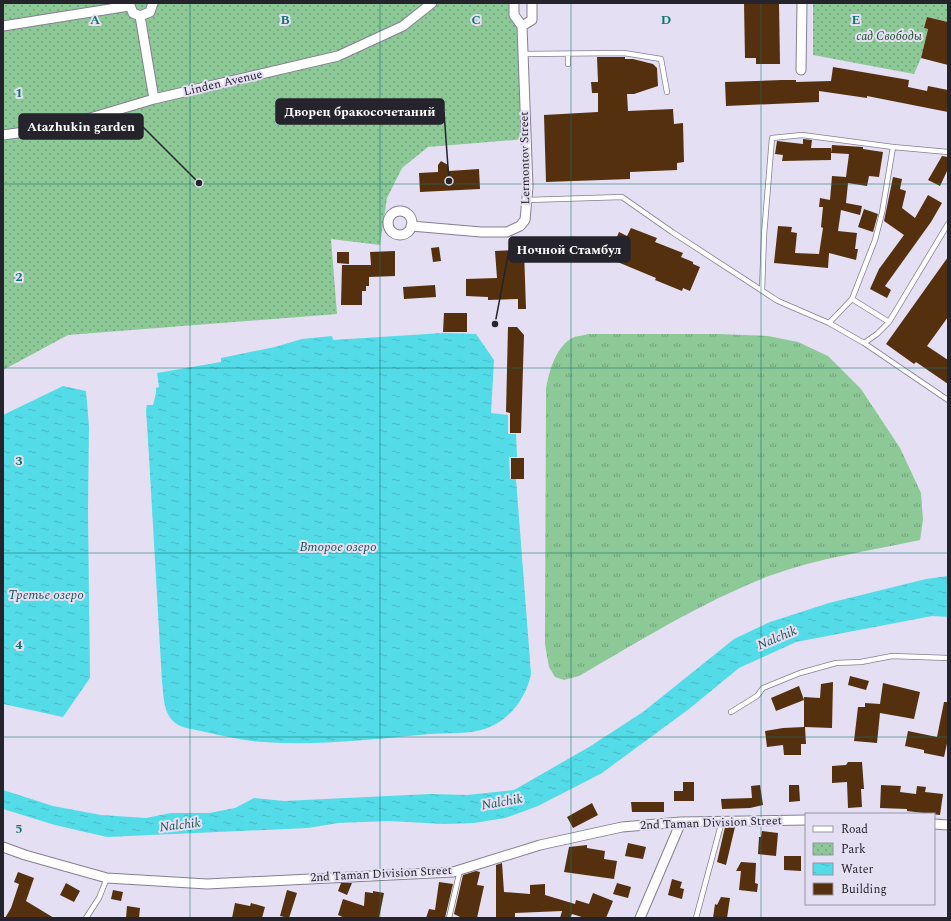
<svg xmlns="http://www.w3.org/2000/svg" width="951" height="921" font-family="Spectral,serif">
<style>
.grass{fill:url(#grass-tufts)}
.park{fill:url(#park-dots)}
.water{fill:url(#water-ripples)}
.building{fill:#54300e}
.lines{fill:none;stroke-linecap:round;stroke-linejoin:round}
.lane-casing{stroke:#847f91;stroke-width:6}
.street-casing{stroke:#847f91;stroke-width:11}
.lane{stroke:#fff;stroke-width:4.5}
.street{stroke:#fff;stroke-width:9}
.grid{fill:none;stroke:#0f766e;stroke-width:1;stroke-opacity:0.55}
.labels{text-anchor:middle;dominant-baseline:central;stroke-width:4;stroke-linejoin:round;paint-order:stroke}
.park-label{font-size:12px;font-style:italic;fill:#154d25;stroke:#e4dff3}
.street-label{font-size:12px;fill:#25232b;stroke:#e4dff3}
.water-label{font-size:13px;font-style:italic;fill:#1a5459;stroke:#e4dff3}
.grid-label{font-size:13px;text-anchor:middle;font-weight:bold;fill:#0f766e;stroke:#e4dff3;stroke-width:4;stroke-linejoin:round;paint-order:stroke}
.leader{fill:none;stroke:#25232b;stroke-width:1.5}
.callout-dot{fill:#25232b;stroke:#e4dff3;stroke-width:1.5}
.callout{fill:#25232b;stroke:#25232b;stroke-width:1.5}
.callout-label{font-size:13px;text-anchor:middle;font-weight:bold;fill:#fff}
</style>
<defs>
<pattern id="grass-tufts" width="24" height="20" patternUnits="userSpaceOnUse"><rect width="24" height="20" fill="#8dc897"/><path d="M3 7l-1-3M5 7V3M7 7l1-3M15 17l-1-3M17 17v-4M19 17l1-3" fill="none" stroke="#73a27b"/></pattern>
<pattern id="park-dots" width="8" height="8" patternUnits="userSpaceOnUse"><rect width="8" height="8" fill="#8dc897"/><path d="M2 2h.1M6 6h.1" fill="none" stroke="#73a27b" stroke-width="1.8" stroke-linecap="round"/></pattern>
<pattern id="water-ripples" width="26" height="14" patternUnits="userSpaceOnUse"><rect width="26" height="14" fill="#53dbe8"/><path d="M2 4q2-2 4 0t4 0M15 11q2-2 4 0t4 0" fill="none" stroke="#48bcc7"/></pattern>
</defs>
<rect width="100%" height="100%" fill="#e4dff3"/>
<!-- grass -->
<path class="grass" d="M588,334H718L768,336L798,342L828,356L861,389L900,448L921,493L923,520L920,540C869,551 818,558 769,576C702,602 641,640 579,676L564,680L555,677L549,667L545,644L546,389C549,372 555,350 569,340C573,336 582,336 588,334Z"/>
<!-- park -->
<path class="park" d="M3,3H514L522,26L526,139L428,147L402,168L387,198L380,245L331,239L337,314L68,335L3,370Z
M813,3H948V22L927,17L924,28L928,29L921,58L914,74L813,55Z"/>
<!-- water -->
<path class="water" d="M443,333L476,334L494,360L491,413L508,415V434H516L517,457H509L510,479H516L531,674C526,699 508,723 481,730C466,734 446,733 430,734C375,739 319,746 264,742C244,741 224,736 205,732C195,729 181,729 174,722C163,712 164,696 162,682L148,439L146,410L147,405H153L156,393V388L159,387L157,373L221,362V358L275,347L302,339L332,336L333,340Z
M63,386L86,391L89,426L88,511L90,678L63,717L3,704V415Z
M948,576V617L932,616L796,642L739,668L689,709L602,773L538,806L505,818L474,823L444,824L389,821L338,823L308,828L107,837L55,825L3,809V790L53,806L101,815L146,818L171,813H209L235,808L254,798L284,801L430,794L467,795L514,790L589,747L643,712L734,639L770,622L829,603L926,579Z"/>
<!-- building -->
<path class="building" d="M744,3H779L780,64H756V58H745Z
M927,17L948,22V65L921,58L928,29L924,28Z
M597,57H625V59H633L653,64L657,68L658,86L634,94H627L628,111L673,109L674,124L683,123L684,162L677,163V170L630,172V179L546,182L544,115L598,112V93H592L591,82H598Z
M833,67L909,80L908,87L927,91L928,86L948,90V112L867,96V98L819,91V102L726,106L725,82L782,80H796V82L831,81Z
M803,139L812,140L811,148H831V160L782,161L783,155L775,154L777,141L803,144Z
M832,145L863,147V149L883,152L879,177L869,176L867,186L848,183L846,203L862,206L860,215L841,210L838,231L857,233L855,249H858L856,260L829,253L828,268L774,263L778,226L792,227L791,232L797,233L795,253L819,254L823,228L821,227L823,207H819L820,198L830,200L832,176L846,177L849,154L831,153Z
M942,156L948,157V169L940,186L928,180Z
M441,161L448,165L449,171L479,169L480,189L420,192L419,173L438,172V165Z
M893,177L902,179L900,189L906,191L902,208L915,218L928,195L942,203L931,222L885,286L891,290L887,298L870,289L879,269L904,235L884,221Z
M864,209L878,214L873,232L858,227Z
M631,228L657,238L655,242L683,253L681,257L693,262V264L700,267L690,291L683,288L682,291L655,280L656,278L608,258L619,232L627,236Z
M439,247L441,261L433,262L431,248Z
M515,250H524L526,309H518V299L488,300V297L466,296V279L497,278L495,251Z
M395,251V276L369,277V286H366V291H362V305H341L342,265H371L370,252Z
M337,252H349V264L337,263Z
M948,257V317L927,346L948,360V384L916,362L914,364L886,344Z
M435,285L436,297L404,299L403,287Z
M444,313H467V332H443Z
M508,327H517L524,335L521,433H510V413L506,412Z
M511,458H524V479H511Z
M850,676L869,681L866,690L848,685Z
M833,682L832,728L805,727L806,744H801V755H784L783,745L767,747L765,731L783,728L804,727V697L820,698L821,684Z
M883,683L920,692L914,719L880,713L877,743L854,741L858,707H865V703L880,704Z
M799,686L804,700L776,711L771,698Z
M944,702H948V739L944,757L924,753V750L905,746L908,731L937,737Z
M848,762H862L864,789H861L862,807L848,808L847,782L832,783V766L846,765Z
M683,782H694V801H674V791H683Z
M760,785L763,805L750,808L722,809L721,799L752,798L751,786Z
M789,785H799L800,801L789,802Z
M881,785L901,786L900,792L916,794L917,786L926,787L925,792L943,794L940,815L907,811V809L880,808Z
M631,802H664V812H632Z
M592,803L598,815L573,828L567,817Z
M725,827H735L726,865L717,862Z
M762,831L778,833L776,856L758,854L759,837H761Z
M628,843L646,847L643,859L625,856Z
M587,845V848L605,851L604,859L617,861L614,879L564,872L569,847Z
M784,856H801V871L784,870Z
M741,862L756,863L755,883L758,884L757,892L739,890L741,871H736Z
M502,863L504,892L530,894V885L545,884V895L575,904L576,900L589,904L593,893L613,901L606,918H585L572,914L570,918H560L562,911L515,913V918H496V865Z
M476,871L480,872L477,885L484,886L477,918H462L454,914L463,875Z
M18,872L34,878L26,901L54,918H5L11,908L19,884L14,882Z
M672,879L682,882L680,888L684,889L682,899L668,895Z
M439,882L453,884L445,918H426L429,909L435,910Z
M66,883L80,891L74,902L60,895Z
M341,883H352L347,895L338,891Z
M617,883L631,887L628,898L613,894Z
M113,890L123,892L121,901L111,899Z
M287,890L297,893L289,918L280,916Z
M373,891L384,893L379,918H345L338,915L343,899L364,906L365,892L373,893Z
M721,897L730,898L727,918H713L715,904L717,905Z
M235,903L250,906L251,903L265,907L262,918H232Z
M127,906L140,908L139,918H126Z"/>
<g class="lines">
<!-- lane casing -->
<g class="lane-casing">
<path id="lane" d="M522,54L624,53L661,59L667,92
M568,64V54
M527,200L622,197L672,232L778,301L829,323L864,343L877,334L889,322L948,224
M762,290L764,235L772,138L802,135L893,147
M852,299L889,322
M829,323L852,299L875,240L882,213L893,147L948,152
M864,343L948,400
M731,712L757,696L763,688L800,673L836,663L861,662L892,656L948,658
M86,918L99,898L107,878
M449,918L460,870
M696,918L722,821"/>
</g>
<!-- street casing -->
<g class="street-casing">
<path id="street" d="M129,3L133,13L140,16L150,12L153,3
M140,16L154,99
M3,26L129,6
M522,26L532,20V3
M801,70L802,3
M3,135L60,127L154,99L338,56L403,26L432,3
M388 223a12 12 0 1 1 24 0a12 12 0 1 1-24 0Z
M411,226L481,232H507L520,226L525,220L528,187L522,26L514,15V3
M934,824L948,825
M3,847L25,855L107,878L207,884L453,872L540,845L622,827L681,822L806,820
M640,918L681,822"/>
</g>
<!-- lane -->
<use href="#lane" class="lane"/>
<!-- street -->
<use href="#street" class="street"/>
</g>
<!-- grid -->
<path class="grid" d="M190,3V918M380,3V918M571,3V918M761,3V918M3,184H948M3,368H948M3,553H948M3,737H948"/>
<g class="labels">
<!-- park labels -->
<g class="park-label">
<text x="889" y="36">сад Свободы</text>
</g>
<!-- street labels -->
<g class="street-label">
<text transform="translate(223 83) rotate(-13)">Linden Avenue</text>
<text transform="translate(525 158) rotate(-91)">Lermontov Street</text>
<text transform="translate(711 823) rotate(-2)">2nd Taman Division Street</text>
<text transform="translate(381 874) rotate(-3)">2nd Taman Division Street</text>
</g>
<!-- water labels -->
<g class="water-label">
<text x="338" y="547">Второе озеро</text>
<text x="46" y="595">Третье озеро</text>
<text transform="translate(777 638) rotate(-23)">Nalchik</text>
<text transform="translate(502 802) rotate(-10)">Nalchik</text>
<text transform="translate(180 825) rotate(-7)">Nalchik</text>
</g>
</g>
<g class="grid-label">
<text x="95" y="24">A</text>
<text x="285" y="24">B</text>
<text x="476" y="24">C</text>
<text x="666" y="24">D</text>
<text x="856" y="24">E</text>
<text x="19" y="97">1</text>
<text x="19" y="281">2</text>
<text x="19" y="465">3</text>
<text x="19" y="649">4</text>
<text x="19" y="833">5</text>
</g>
<!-- callouts -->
<path class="leader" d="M449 181L444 112M199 183L143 127M495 324L509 250"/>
<g class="callout-dot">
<circle cx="449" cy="181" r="4"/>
<circle cx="199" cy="183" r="4"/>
<circle cx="495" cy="324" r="4"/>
</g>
<g class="callout">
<rect x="276" y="99" width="168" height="25" rx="4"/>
<rect x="19" y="114" width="124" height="25" rx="4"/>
<rect x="509" y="237" width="121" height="25" rx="4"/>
</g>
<g class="callout-label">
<text x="360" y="116">Дворец бракосочетаний</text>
<text x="81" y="131">Atazhukin garden</text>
<text x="569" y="254">Ночной Стамбул</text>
</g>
<!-- border -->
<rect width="951" height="921" fill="none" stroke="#25232b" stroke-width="8"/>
<!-- legend -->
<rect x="805" y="813" width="130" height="92" fill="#e4dff3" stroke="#9894a3"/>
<rect x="813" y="826" width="20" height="6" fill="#ffffff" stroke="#9894a3"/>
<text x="841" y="833" font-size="12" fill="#25232b">Road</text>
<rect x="813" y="843" width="20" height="12" fill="url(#park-dots)" stroke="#9894a3"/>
<text x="841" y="853" font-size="12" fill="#25232b">Park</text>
<rect x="813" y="863" width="20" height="12" fill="url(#water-ripples)" stroke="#9894a3"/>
<text x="841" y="873" font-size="12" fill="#25232b">Water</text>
<rect x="813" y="883" width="20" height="12" fill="#54300e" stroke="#9894a3"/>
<text x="841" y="893" font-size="12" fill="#25232b">Building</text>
</svg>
